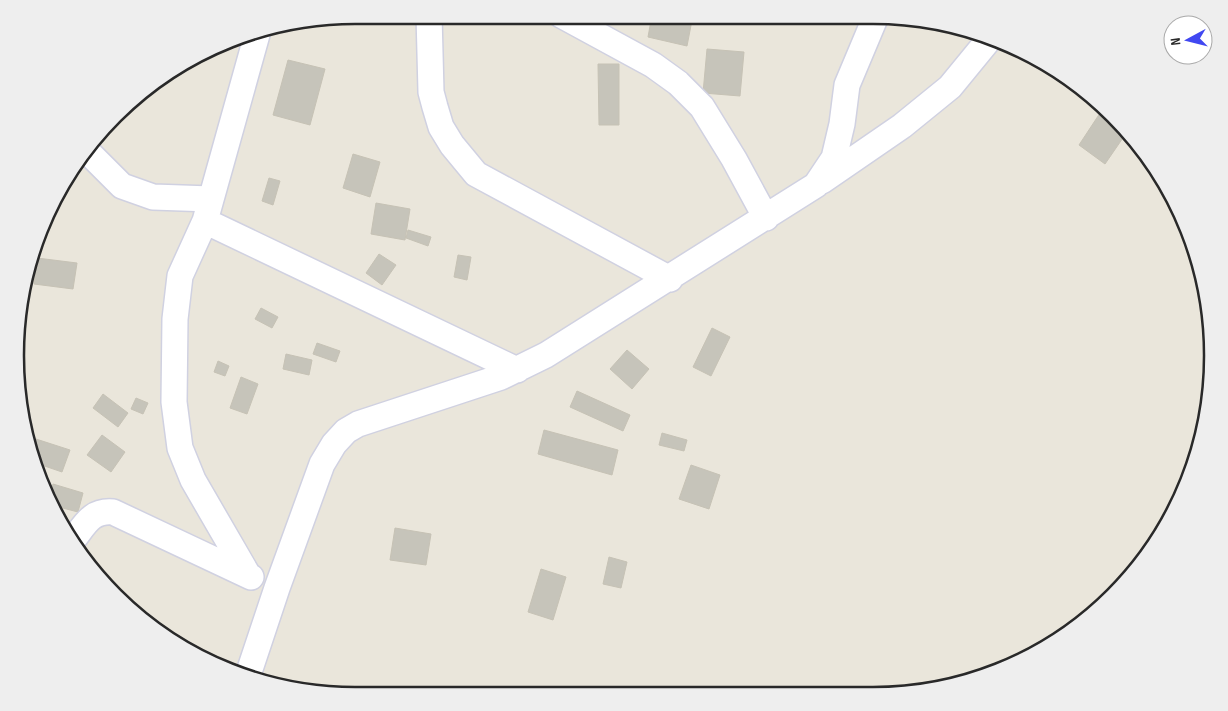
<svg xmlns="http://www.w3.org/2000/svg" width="1228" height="711" font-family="'Sofia Sans Condensed',sans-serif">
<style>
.building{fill:#c6c4ba;stroke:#c6c2b5}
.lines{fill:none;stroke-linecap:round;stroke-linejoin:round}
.minor-casing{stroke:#d0d1e1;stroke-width:28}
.minor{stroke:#fff;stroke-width:25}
.rim{fill:none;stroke:#292929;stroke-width:2.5}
</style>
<rect width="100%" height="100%" fill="#eae6db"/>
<!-- building -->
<path class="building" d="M652,15H693L687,46L648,37Z
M707,49L744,52L740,96L703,93Z
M288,60L325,69L310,125L273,115Z
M598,64H619V125H599Z
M1104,107L1113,115L1127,132L1105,164L1079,145Z
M353,154L380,162L370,197L343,188Z
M269,178L280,181L273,205L262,201Z
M376,203L410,209L405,240L371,234Z
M1184,220L1187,225L1191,238L1178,228Z
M408,230L431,237L428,246L406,238Z
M379,254L396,265L382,285L366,273Z
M458,255L471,257L467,280L454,277Z
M37,258L77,263L73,289L34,284Z
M261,308L278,317L272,328L255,319Z
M712,328L730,337L711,376L693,367Z
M317,343L340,351L336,362L313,354Z
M627,350L649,369L632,389L610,369Z
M286,354L312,360L309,375L283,369Z
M218,361L229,366L225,376L214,372Z
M241,377L258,384L247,414L230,408Z
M577,391L630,415L623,431L570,407Z
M103,394L128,413L118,427L93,408Z
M136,398L148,403L143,414L131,409Z
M544,430L618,450L612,475L538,454Z
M662,433L687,440L684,451L659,445Z
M102,435L125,452L111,472L87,455Z
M36,439L70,450L62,472L33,462L31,454Z
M691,465L720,475L709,509L679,499Z
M53,484L83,493L78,512L55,506L50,496Z
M395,528L431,534L426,565L390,560Z
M609,557L627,562L621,588L603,584Z
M541,569L566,577L553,620L528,612Z"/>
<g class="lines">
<!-- minor casing -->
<g class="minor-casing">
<path id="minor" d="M429,15L431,92L435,107L441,127L452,145L476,174L670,279
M561,15L653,65L678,83L702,107L734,159L766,218
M87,151L122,186L153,197L211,199
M822,181L902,126L950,87L991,37
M205,221L517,370
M73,540C85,525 91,510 113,512L251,577
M248,575L193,480L180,448L174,402L175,319L180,276L205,221L258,31
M247,678L277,588L322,464L334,444L346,431L358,424L501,377L546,355L816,185L834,158L842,124L847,85L876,16"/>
</g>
<!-- minor -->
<use href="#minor" class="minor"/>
</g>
<!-- crop -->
<path d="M0 0H1228V711H0ZM355 24H873A331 331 0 0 1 1204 355V356A331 331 0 0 1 873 687H355A331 331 0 0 1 24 356V355A331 331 0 0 1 355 24Z" fill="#eee" fill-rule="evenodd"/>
<path class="rim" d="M355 24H873A331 331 0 0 1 1204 355V356A331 331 0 0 1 873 687H355A331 331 0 0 1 24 356V355A331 331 0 0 1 355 24Z"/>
<!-- north arrow -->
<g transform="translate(1188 40) rotate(263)"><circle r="24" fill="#ffffff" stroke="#a9a9a9"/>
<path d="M0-4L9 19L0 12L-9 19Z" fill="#4148f1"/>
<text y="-8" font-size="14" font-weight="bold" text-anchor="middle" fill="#292929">N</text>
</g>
</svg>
